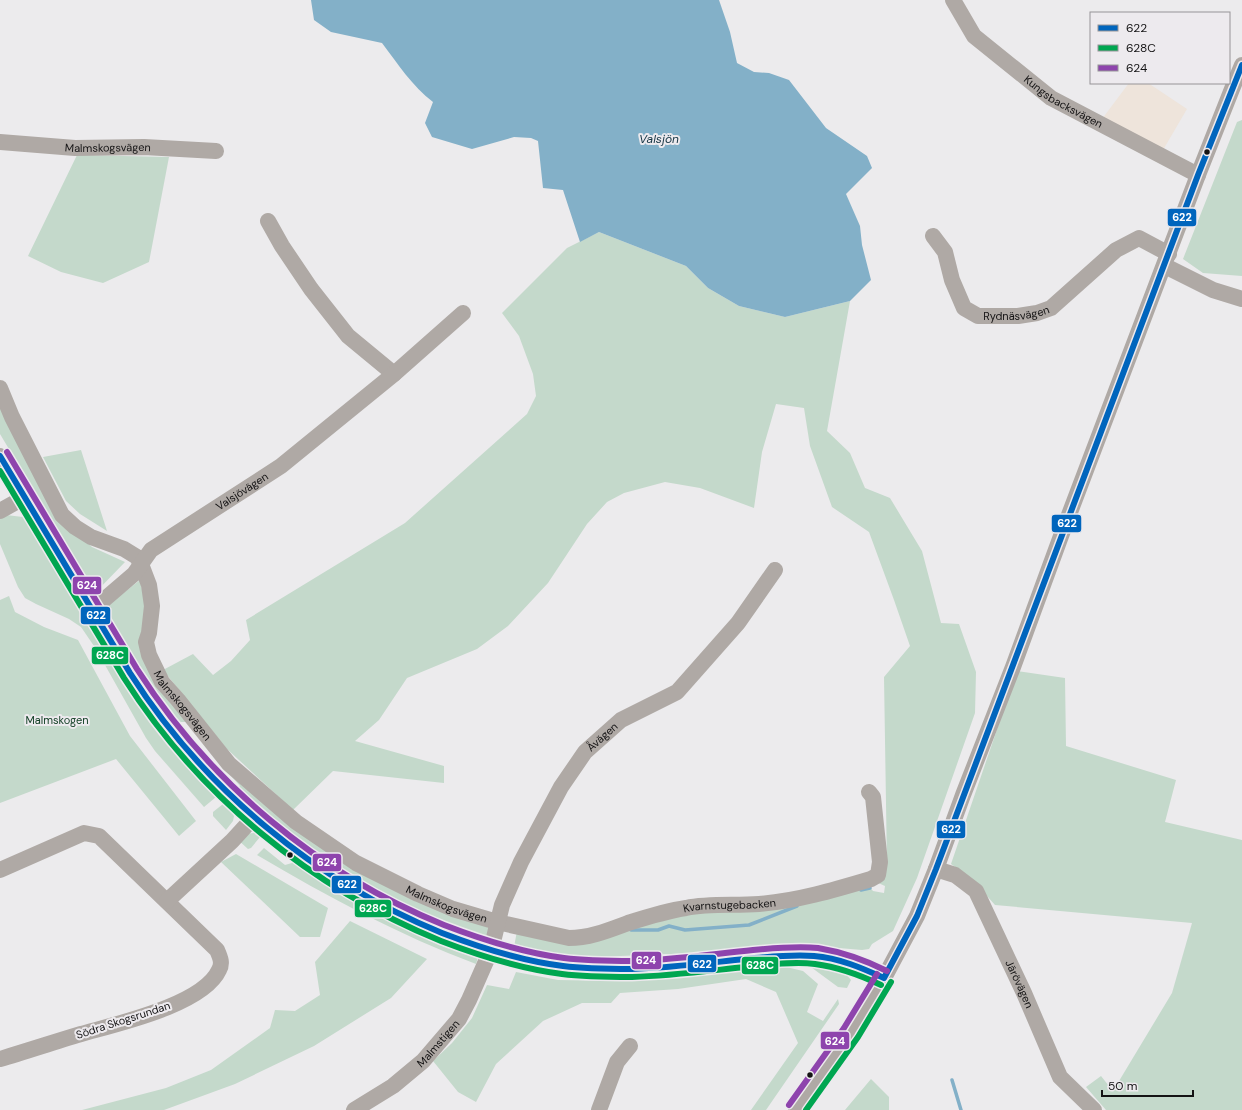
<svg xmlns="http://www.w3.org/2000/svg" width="1242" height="1110" font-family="'DM Sans',sans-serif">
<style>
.commercial{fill:#eee4db}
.green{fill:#c4d9cb}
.water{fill:#83b0c8}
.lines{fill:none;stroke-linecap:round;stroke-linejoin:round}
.stream{stroke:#83b0c8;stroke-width:3.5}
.minor{stroke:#afa9a5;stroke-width:16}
.bus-1-casing{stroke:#edeaee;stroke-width:9}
.bus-2-casing{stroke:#edeaee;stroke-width:9}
.bus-3-casing{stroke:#edeaee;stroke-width:9}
.bus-1{stroke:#0065bd;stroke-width:6}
.bus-2{stroke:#00a651;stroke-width:6}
.bus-3{stroke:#8e44ad;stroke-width:6}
.bus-dot{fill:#141314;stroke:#edeaee;stroke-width:1.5}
.labels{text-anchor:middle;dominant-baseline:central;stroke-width:4;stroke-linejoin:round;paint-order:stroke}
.street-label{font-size:11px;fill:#141314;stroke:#edeaee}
.park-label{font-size:11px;fill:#134026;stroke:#edeaee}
.water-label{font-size:12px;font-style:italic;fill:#153443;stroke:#edeaee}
.line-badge{stroke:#edeaee;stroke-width:1.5}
.badge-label{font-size:11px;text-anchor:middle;font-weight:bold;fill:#fff}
</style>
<rect width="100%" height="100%" fill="#ecebed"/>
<!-- commercial -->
<path class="commercial" d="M1129,83H1148L1187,109L1163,150L1102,119Z"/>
<!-- green -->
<path class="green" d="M1242,120V276L1203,273L1183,259L1237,122Z
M77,155L169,157L149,262L103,283L61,272L28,256Z
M599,232L686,266L708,288L739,306L785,317L850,301L827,431L850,453L865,488L890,498L922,551L941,623L959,624L976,672L975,713L917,878L893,931L872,944L869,949L862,950L792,944L696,953L595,957L547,954L514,947L517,931L565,942L644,921L867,884L873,891L884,893L885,886L876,882L887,866L884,677L910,646L894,600L869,532L832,507L810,446L804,408L776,404L762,452L754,508L700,488L665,482L624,493L607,502L587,524L548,583L508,626L477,649L407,678L379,720L355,741L444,766V783L333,771L293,810L226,748L163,670L193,654L213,675L231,661L250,640L246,620L405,523L527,414L536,396L533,374L519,336L502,313L567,248Z
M0,401L60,516L92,547L125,562L95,593L0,434Z
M81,450L107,531L80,514L66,501L43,457Z
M6,515L23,517L30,521L116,665L164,739L216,797L204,807L155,751L146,738L96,649L81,627L69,619L36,604L25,598L18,587L0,544V518Z
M140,580L145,604L142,638L187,722H180L160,702L126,652L103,609Z
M9,596L15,612L44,627L78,640L130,736L196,821L179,836L116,759L0,803V600Z
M1017,671L1065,678L1066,746L1176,780L1165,822L1242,840V1110H1106L1086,1087L1101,1076L1113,1091L1172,993L1192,923L995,905L971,878L951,864Z
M211,753L304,833L489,928L488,933L484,938L410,908L345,873L299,844L237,789L240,786Z
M223,804L229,808L234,816L233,821L226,830L213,816V812Z
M254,833H258L260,837L251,848L248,849L237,839L243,834Z
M264,848L285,865L292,863H297L325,884L366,907L429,937L445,939L479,954L476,964C399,935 328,897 257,855Z
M236,854L328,908L320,937H300L221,862Z
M350,921L427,959L391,998L314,1046L235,1084L164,1110H82L166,1088L211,1070L270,1028L275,1010L295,1011L320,995L315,962Z
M804,962L817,964L845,973L851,980L847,988L838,987Z
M777,966L786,967L803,971L818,984L807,1012L823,1021L838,999L839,1004L766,1110H751L798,1043L776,992L746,979L678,989L620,993L611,1003H582L543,1021L496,1064L476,1102L458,1092L433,1061L452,1043L472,1018L487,985L509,989L516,972L558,980L617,981V979Z
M871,1079L889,1097V1110H845Z"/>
<!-- water -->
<path class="water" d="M311,0H719L730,32L737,63L754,72L769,73L789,80L826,128L867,156L872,168L846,194L860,226L862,245L871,280L850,301L785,317L739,306L708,288L686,266L599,232L580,242L563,190L543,188L538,141L531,138L514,137L472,149L432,137L425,123L433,102C412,86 398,64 382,43L331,32L314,20Z"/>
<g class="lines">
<!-- stream -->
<path class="stream" d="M861,890L870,888
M631,930H658L669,926L685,930L749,925L797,906
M952,1080L961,1110"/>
<!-- minor -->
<g class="minor">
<path id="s1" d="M953,0L974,36L1051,98L1198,175"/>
<path id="s2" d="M0,142L75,148L144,147L216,151"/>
<path d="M268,221L282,246L311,289L348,336L394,374"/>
<path id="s3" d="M933,236L945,252L952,280L964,308L978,316H1018L1037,313L1051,308L1116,250L1139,238L1169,254"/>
<path d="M1165,266L1213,290L1242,299"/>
<path id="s4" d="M0,388L12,417L62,515L75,527L91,537L124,549L137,557L141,564L149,585L152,606L149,633L146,642L149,655L162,682L178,700L229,764L296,822L356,863L418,894L453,909L497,922L569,938C590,938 609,930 628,923C647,917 666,911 686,908C710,903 735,906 759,904C797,901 834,890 871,879L878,875L880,862L873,797L869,792"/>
<path d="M0,456C33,510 65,565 98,619C113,643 126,668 142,691C164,721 187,752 213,778C270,837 338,886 413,920C468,945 525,964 585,968C626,970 668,968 709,963C735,960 760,957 787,956C796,956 806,955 815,956C840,959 861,967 884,978"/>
<path d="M0,511L25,497"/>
<path id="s5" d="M92,610L134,574L151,550L281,466L394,374L463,313"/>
<path id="s6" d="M936,869L955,875L976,891L1024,993L1060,1077L1094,1110"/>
<path d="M0,870L84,833L99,836L217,950C220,957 223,963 219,970C203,1005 116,1024 81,1034C54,1042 27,1051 0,1059"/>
<path d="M167,901L232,841L254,817"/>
<path id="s7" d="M354,1110L393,1086L423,1061L459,1019L469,1000L491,950L502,905L521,862L561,787L585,752L621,720L677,692L738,623L775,570"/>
<path d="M599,1110L617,1062L630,1046"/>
<path d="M796,1110L851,1032L884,978L917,916L936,869L963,795L1013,667L1061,536L1198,175L1232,89L1242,65"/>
</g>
<!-- bus-1 casing -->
<g class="bus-1-casing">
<path id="bus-1" d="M0,456L130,673C204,789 315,881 442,933C481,948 522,961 563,966C586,969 609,969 632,969C670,968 707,963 745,959C767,957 791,954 814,956C839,958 862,968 884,978
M884,978L917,916L936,869L1198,175L1242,65"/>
</g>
<!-- bus-2 casing -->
<g class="bus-2-casing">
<path id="bus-2" d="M0,471L124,678C199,796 311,888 441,941C480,956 521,969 562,974C585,977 609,977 632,977C670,976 707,971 745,967C767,965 792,961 815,964C838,967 860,975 881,985
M806,1110L858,1037L891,982"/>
</g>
<!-- bus-3 casing -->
<g class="bus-3-casing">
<path id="bus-3" d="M7,452L137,669C210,783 318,874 444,925C483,940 523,953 564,958C587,961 610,961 633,961C673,960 713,954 753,950C774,948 797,946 818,948C842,952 865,960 887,971
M789,1105L844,1028L877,974"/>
</g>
<!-- bus-1 -->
<use href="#bus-1" class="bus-1"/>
<!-- bus-2 -->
<use href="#bus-2" class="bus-2"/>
<!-- bus-3 -->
<use href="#bus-3" class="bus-3"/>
</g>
<!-- markers -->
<g class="bus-dot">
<circle cx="1207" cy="152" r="3.5"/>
<circle cx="290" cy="855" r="3.5"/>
<circle cx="810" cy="1075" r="3.5"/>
</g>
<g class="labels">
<!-- street labels -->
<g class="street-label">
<text stroke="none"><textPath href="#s1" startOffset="153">Kungsbacksvägen</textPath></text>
<text stroke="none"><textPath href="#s2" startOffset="108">Malmskogsvägen</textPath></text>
<text stroke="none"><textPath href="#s3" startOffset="134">Rydnäsvägen</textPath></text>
<text stroke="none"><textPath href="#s5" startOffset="193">Valsjövägen</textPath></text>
<text stroke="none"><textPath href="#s4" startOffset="391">Malmskogsvägen</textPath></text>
<text stroke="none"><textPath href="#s7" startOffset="460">Åvägen</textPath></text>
<text stroke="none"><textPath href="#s4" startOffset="727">Malmskogsvägen</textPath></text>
<text stroke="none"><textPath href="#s4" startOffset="1019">Kvarnstugebacken</textPath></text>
<text stroke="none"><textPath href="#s6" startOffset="149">Järövägen</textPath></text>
<text transform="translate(123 1020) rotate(-18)">Södra Skogsrundan</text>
<text stroke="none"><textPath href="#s7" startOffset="108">Malmstigen</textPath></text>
</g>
<!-- park labels -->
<g class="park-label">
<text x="57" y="720">Malmskogen</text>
</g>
<!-- water labels -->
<g class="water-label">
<text x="659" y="139">Valsjön</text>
</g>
</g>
<g class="line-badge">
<rect x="1167" y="208" width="30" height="19" rx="4" fill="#0065bd"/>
<rect x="1051" y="514" width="31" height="19" rx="4" fill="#0065bd"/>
<rect x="72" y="576" width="30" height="19" rx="4" fill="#8e44ad"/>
<rect x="80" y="606" width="31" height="19" rx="4" fill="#0065bd"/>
<rect x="91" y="646" width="38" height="19" rx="4" fill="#00a651"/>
<rect x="936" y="820" width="30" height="19" rx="4" fill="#0065bd"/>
<rect x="312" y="853" width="30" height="19" rx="4" fill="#8e44ad"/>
<rect x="331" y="875" width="31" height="19" rx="4" fill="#0065bd"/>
<rect x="354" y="899" width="38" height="19" rx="4" fill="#00a651"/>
<rect x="631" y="951" width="31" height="19" rx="4" fill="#8e44ad"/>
<rect x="687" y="954" width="30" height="19" rx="4" fill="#0065bd"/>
<rect x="741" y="956" width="38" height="19" rx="4" fill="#00a651"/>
<rect x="820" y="1031" width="30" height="19" rx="4" fill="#8e44ad"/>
</g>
<g class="badge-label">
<text x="1182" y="221">622</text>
<text x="1067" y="527">622</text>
<text x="87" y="589">624</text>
<text x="96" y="619">622</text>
<text x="110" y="659">628C</text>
<text x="951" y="833">622</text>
<text x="327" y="866">624</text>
<text x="347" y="888">622</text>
<text x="373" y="912">628C</text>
<text x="646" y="964">624</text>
<text x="702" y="968">622</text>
<text x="760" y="969">628C</text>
<text x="835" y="1045">624</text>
</g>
<!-- legend -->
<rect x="1090" y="12" width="140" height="72" fill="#edeaee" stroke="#969497"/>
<rect x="1098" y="25" width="20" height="6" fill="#0065bd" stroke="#969497"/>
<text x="1126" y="32" font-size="12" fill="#141314">622</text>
<rect x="1098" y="45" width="20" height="6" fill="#00a651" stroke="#969497"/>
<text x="1126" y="52" font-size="12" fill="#141314">628C</text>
<rect x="1098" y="65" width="20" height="6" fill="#8e44ad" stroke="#969497"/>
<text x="1126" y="72" font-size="12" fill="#141314">624</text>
<!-- scale -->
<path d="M1102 1090v6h91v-6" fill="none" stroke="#141314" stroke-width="2"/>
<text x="1108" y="1090" font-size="12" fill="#141314" stroke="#edeaee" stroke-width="3" paint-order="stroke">50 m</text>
</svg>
